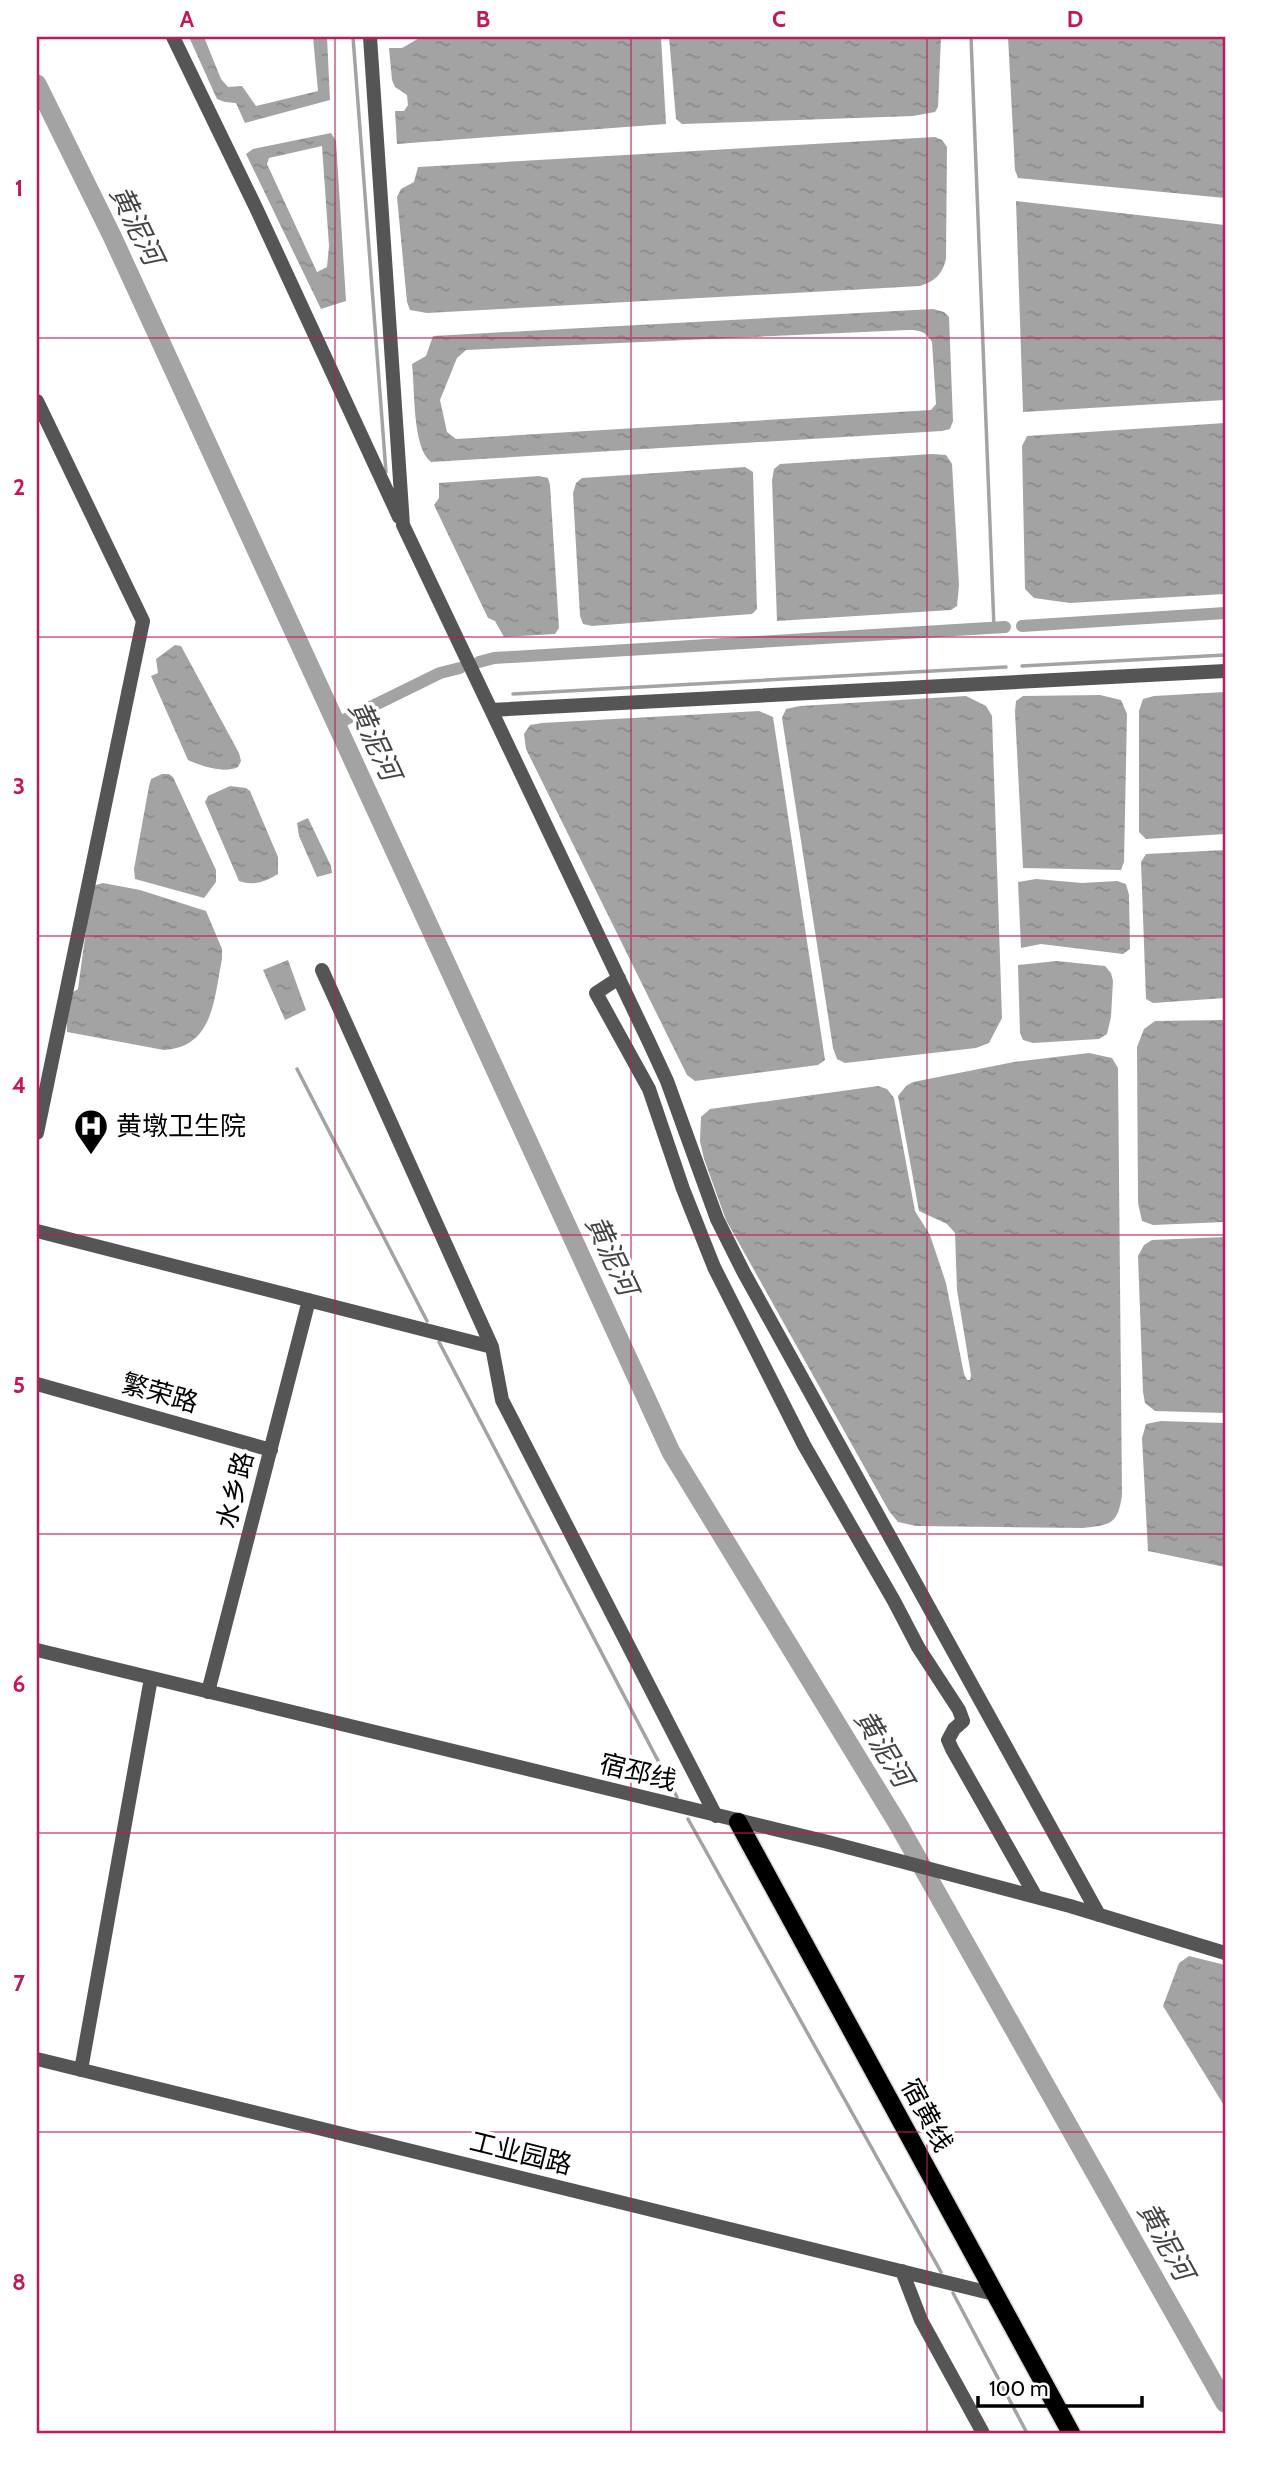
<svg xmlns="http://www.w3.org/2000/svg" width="1262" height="2470" font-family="Cabin,'Noto Sans SC',sans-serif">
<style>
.water{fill:url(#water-ripples);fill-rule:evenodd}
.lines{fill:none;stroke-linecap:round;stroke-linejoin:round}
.stream{stroke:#a3a3a3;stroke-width:3.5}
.canal{stroke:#a3a3a3;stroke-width:12}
.river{stroke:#a3a3a3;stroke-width:19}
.major-casing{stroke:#dbdbdb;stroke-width:21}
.minor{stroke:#555;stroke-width:14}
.major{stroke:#000;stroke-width:18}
.grid{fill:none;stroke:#c2185b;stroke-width:2;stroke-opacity:0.55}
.labels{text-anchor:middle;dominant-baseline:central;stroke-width:7;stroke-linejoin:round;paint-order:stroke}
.poi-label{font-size:26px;fill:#000;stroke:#fff;text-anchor:start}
.street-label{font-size:26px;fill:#000;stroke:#fff}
.water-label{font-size:28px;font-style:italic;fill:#444;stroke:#fff}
.neatline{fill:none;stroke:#c2185b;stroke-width:2.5}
.grid-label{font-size:23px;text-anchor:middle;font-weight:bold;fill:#c2185b}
</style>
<defs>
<pattern id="water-ripples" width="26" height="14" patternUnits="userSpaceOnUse" patternTransform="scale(1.75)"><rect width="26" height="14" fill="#a3a3a3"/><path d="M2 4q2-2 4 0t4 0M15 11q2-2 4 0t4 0" fill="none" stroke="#8b8b8b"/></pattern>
</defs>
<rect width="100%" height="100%" fill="#fff"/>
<!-- water -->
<path class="water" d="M189,37H204L221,79L228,87L242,86L256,106L318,91L313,37H327L330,100L245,123L236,103L225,102L217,99Z
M421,37H661L666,124L397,144L395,111H404L408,105L407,95L395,87L392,80L389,48H402Z
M669,37H941L938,107L935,112L913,116L682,124L676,119Z
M1008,37H1225V198L1018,178L1015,170Z
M331,133L336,141L346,301L321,309L246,154L253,149ZM322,146L329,246L327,267L317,272L267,164L269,158Z
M935,137L942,140L947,147L946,259C942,275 935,281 920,286L427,313L410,310L407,302L397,197L401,189L414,182L418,167Z
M1016,201L1225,225V400L1023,412Z
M933,309L944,312L949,317L953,421L950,429L942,431L431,462C412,448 415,388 412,364L426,356L433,336ZM908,330C921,330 926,332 932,342L936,404L931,410L456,439L447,432L440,400L457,358L466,350Z
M1225,423V594L1070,603L1034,598L1025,589L1022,446L1027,436Z
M932,454L946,455L952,464L959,585L957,606L951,610L777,621L772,480L774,469L780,464Z
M745,467L753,472L757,609L752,614L592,626L583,624L580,616L573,493L576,483L582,478Z
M539,476L548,478L550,485L559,628L555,634L504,637L495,621L488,618L434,505L439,498V483Z
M175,645L181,646L239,753L241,761L238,767C225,774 201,766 188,760L151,676L158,673L156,659Z
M1225,692V834L1146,839L1139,832V711L1143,699L1154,696Z
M1100,695L1121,700L1127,714L1124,862L1121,870L1023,868L1015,712L1016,701L1023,696Z
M966,696L986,706L992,716L1002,1018L989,1043L976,1048L845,1063L837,1059L833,1048L782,718L786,709L800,706Z
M759,711L773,717L825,1060L818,1065L695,1081L687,1075L526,749L524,734L530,725L542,723Z
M162,774H169L173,777L216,870V882L204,898L135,879L134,869L149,786L151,779Z
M230,786L246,788L250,791L278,857V874C265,882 254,886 239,881L205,802L208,796Z
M308,818L331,866L332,873L317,877L299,836L297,823Z
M1225,850V998L1153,1003L1146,999L1141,862L1146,854Z
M1036,879L1082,883L1117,881L1126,884L1129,895L1130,949L1123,954L1041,944L1021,948L1018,882Z
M103,883L140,890L206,911L222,949V959C214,998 214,1047 164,1050L67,1032V1009L70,994L78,989L92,886Z
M288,960L306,1010L285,1020L263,970Z
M1057,961L1105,966L1111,973L1113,981L1111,1017L1107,1034L1099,1039L1033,1043L1023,1040L1020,1033L1018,965Z
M1225,1020V1222L1153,1225L1142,1221L1138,1203L1137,1047L1144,1029L1155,1021Z
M1089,1053L1112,1058L1118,1068L1122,1495C1118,1524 1111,1525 1083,1528L916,1526L898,1522L889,1511L726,1220L704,1159L700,1141L701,1117L710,1109L878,1086L887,1089L894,1098L915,1211L930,1235L946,1283L964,1374L967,1380H970L971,1375L957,1290L955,1233L947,1224L919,1211L898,1096L906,1086L913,1082L1014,1062Z
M1225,1237V1413L1155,1411L1145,1403L1143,1392L1138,1256L1144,1245L1152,1240Z
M1161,1421L1225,1423V1567L1148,1551L1142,1438L1146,1424Z
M1189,1956L1225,1965V2107L1163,2006L1179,1963Z"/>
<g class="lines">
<!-- stream -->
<path class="stream" d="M353,37L386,472
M971,37L994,628
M1022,666L1225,655
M513,694L1006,667
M297,1069L427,1321
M439,1342L677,1797
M688,1819L941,2272
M953,2293L1027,2433"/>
<!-- canal -->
<path class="canal" d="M1022,626L1225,613
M479,662L494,658L1005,627
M336,724L440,673L460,668"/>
<!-- river -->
<path class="river" d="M37,84L112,236L671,1452L898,1824L1225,2403"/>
<!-- major casing -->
<g class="major-casing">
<path id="major" d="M738,1822L1071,2433"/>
</g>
<!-- minor -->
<path class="minor" d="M173,37L257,210L399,517
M370,37L403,525L649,1042L667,1081L717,1219L743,1271L1099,1915
M37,401L143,621L37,1133
M491,710L1225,671
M322,970L492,1347L502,1400L716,1816
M619,978L596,993L649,1089L683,1189L714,1267L804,1445L894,1601L918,1647L959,1710L963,1721L954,1729L948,1740L952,1749L1036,1897
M37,1231L492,1347
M37,1384L271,1450
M37,1650L828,1842L1070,1906L1225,1953
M208,1692L309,1300
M37,2059L994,2294
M81,2070L151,1678
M902,2271L921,2320L983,2433"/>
<!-- major -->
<use href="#major" class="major"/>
</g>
<!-- grid -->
<path class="grid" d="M335,37V2433M631,37V2433M927,37V2433M37,338H1225M37,637H1225M37,936H1225M37,1235H1225M37,1534H1225M37,1833H1225M37,2132H1225"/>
<!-- icons -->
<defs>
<g id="hospital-pin" transform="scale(1.75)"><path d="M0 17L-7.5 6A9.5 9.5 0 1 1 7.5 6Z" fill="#000" stroke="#fff"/><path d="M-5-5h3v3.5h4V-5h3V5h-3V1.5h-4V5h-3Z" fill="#fff"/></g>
</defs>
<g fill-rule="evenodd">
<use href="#hospital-pin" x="91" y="1126"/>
</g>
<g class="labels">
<!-- poi labels -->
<g class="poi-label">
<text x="116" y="1126">黄墩卫生院</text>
</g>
<!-- street labels -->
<g class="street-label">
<text transform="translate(160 1393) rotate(16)">繁荣路</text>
<text transform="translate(235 1490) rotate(-76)">水乡路</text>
<text transform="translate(638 1772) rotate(14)">宿邳线</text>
<text transform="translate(927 2115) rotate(62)">宿黄线</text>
<text transform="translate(521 2153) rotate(14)">工业园路</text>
</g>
<!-- water labels -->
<g class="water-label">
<text transform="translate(137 225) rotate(64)">黄泥河</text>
<text transform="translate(375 740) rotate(65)">黄泥河</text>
<text transform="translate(612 1255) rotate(65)">黄泥河</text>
<text transform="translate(884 1748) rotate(59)">黄泥河</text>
<text transform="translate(1166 2241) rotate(61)">黄泥河</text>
</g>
</g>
<!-- border -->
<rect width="1262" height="2470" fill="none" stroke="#ffffff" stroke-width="77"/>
<!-- scale -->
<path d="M978 2396v10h164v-10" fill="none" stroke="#000000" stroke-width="3.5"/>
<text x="989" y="2396" font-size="21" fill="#000000" stroke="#ffffff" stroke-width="5" paint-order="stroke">100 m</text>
<rect x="38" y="38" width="1186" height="2394" class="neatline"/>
<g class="grid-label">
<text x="187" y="27">A</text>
<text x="483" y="27">B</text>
<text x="779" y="27">C</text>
<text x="1075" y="27">D</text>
<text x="19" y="196">1</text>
<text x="19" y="495">2</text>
<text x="19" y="794">3</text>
<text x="19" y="1093">4</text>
<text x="19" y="1393">5</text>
<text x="19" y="1692">6</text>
<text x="19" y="1991">7</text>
<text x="19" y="2290">8</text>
</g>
</svg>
